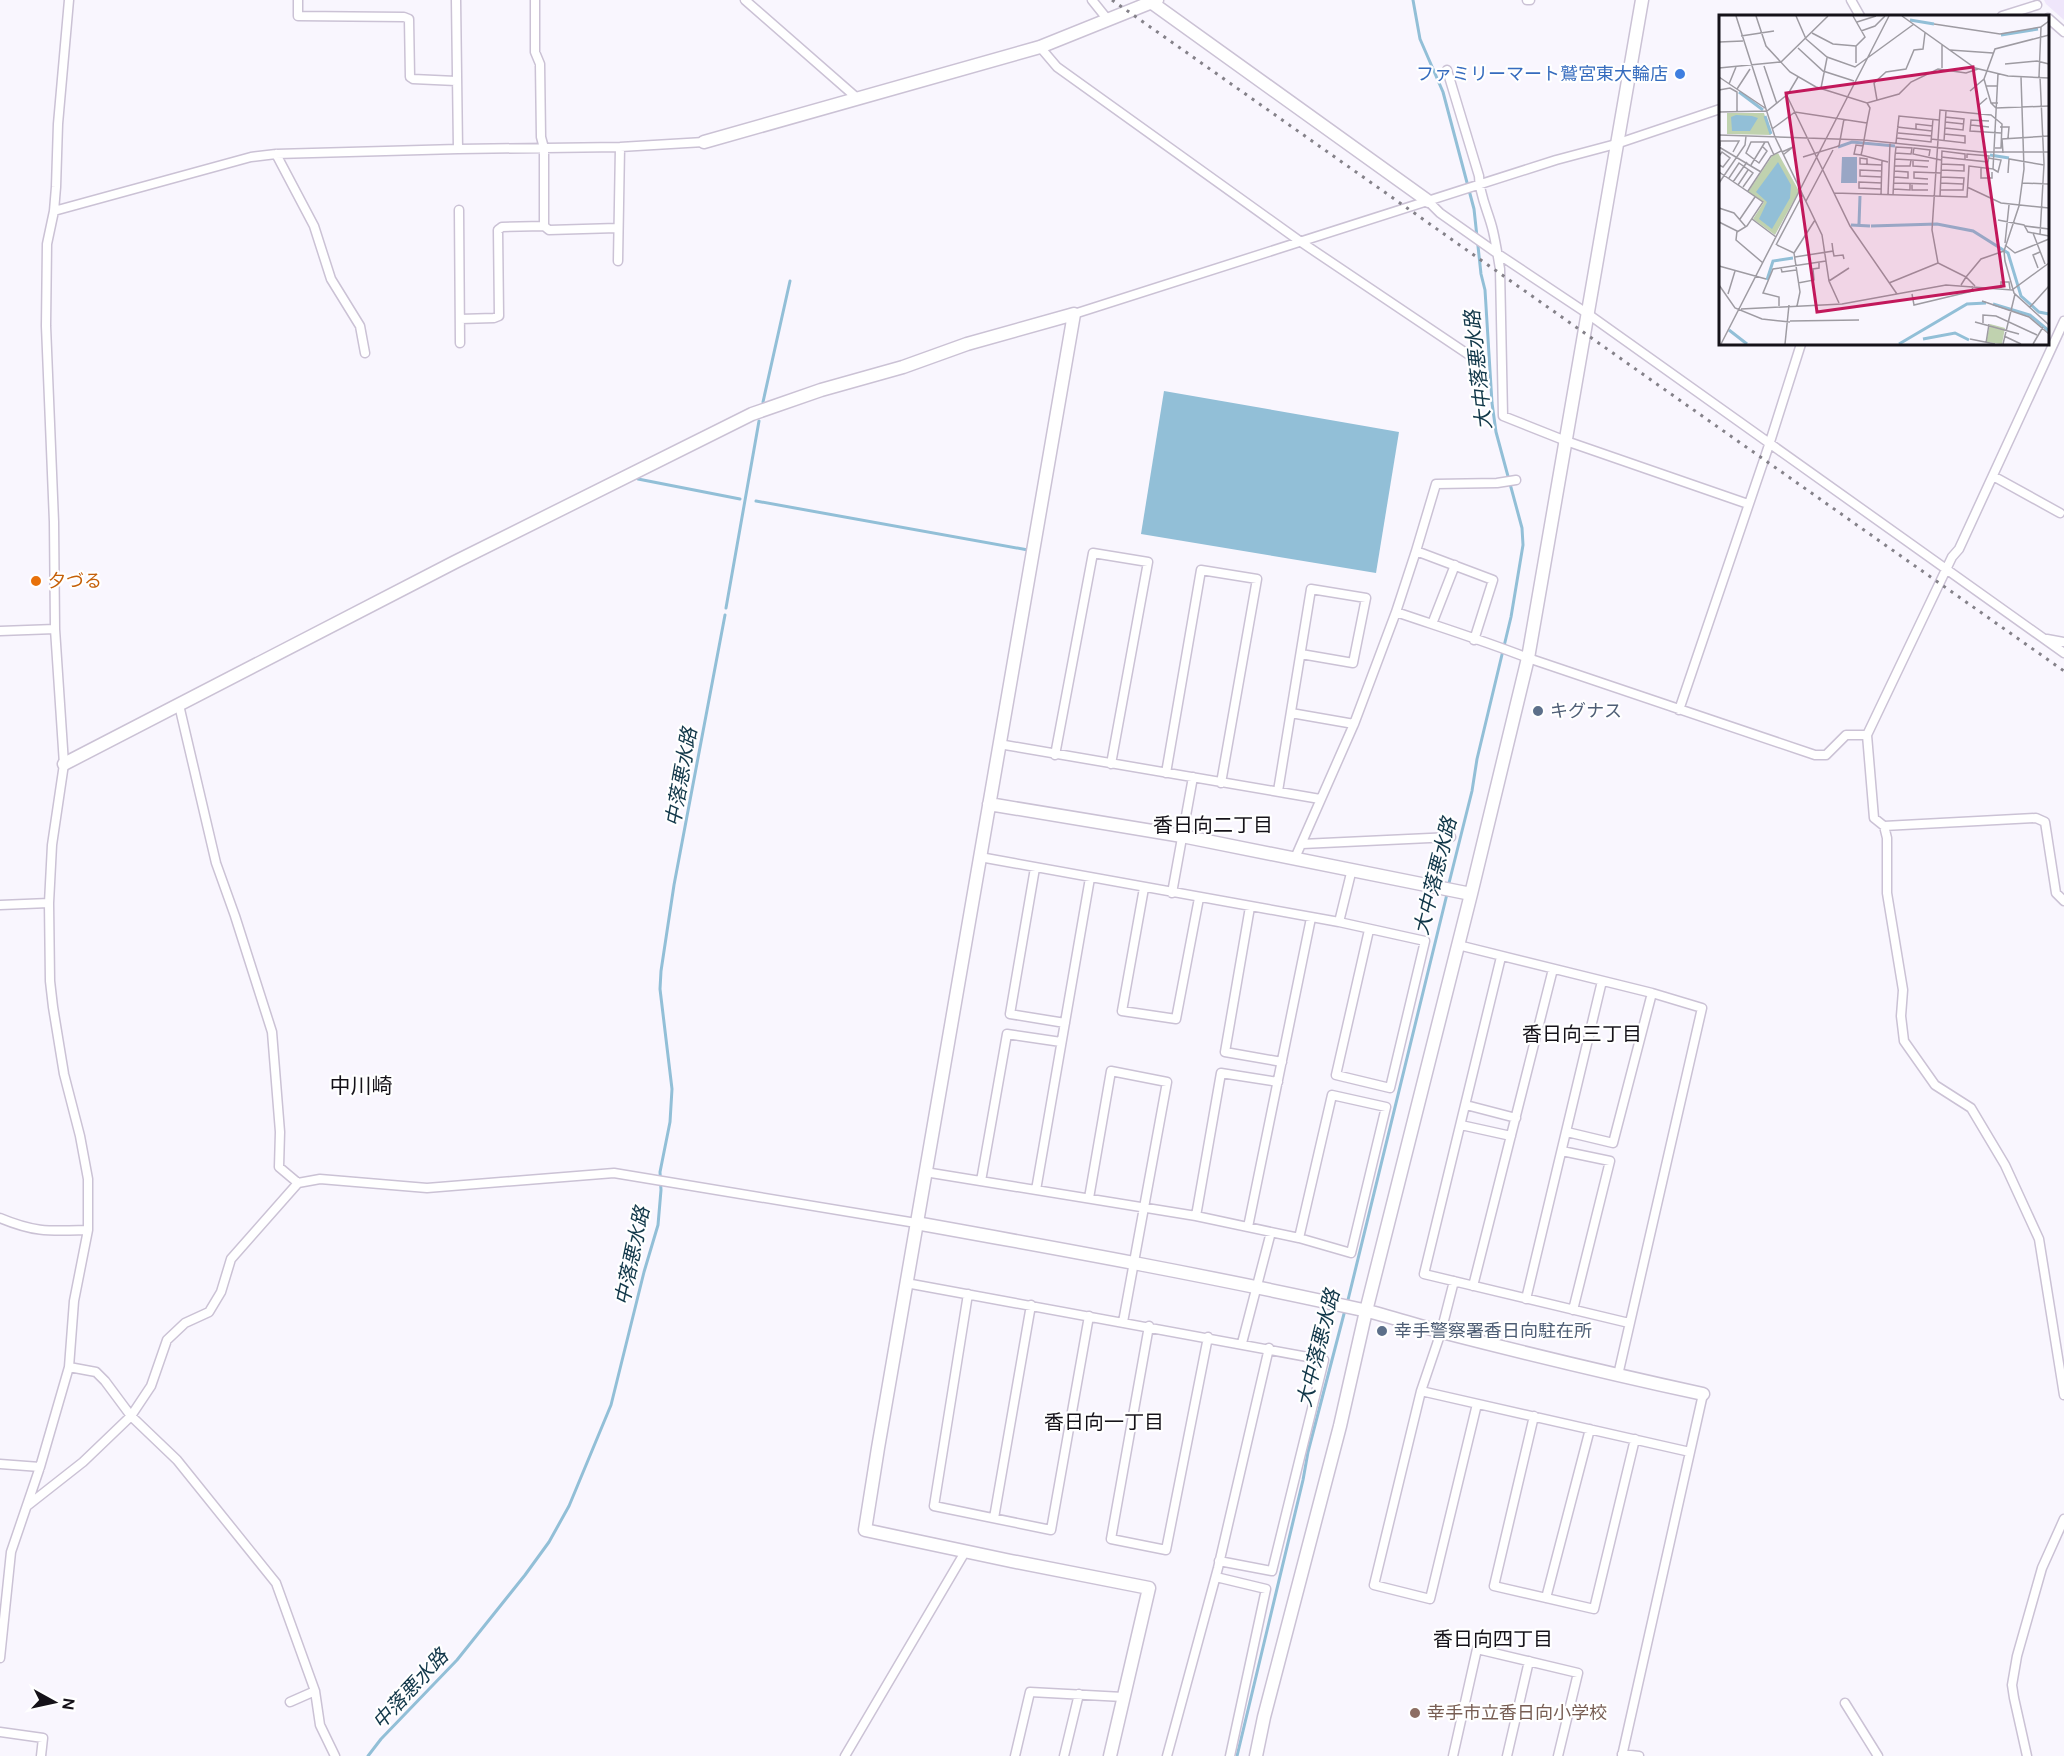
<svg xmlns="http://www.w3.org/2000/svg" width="2064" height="1756" font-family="'DM Sans','Noto Sans JP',sans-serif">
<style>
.built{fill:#efe6fb}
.water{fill:#92bfd7}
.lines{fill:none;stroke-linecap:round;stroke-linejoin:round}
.stream{stroke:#92bfd7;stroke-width:3}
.street-casing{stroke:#cbc2d5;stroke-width:11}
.secondary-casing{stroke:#cbc2d5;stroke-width:15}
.street{stroke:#fff;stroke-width:8}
.secondary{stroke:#fff;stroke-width:12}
.rail{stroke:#848189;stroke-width:3;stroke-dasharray:3 6;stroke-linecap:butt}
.shop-dot{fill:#3f7fe0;stroke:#fff;stroke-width:2}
.food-dot{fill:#e8710a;stroke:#fff;stroke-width:2}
.service-dot{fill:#5c6f8a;stroke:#fff;stroke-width:2}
.education-dot{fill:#8d6e63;stroke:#fff;stroke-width:2}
.labels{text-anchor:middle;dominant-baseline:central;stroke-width:4.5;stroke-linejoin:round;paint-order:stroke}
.shop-label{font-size:18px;fill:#366cbe;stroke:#fff;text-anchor:end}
.food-label{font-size:18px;fill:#c56008;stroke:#fff;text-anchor:start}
.service-label{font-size:18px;fill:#4e5e75;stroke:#fff;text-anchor:start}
.education-label{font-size:18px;fill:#785e54;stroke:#fff;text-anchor:start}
.water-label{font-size:20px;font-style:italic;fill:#113749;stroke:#fff}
.neighbourhood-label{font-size:20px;fill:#151219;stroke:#fff}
.quarter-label{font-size:21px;fill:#151219;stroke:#fff}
.inset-river{fill:none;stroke:#92bfd7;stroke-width:3}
.inset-road{fill:none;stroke:#9e9ba2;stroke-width:1.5}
.view{fill:#c2185b;fill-opacity:0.15;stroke:#c2185b;stroke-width:3}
.inset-edge{fill:none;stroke:#151219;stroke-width:3}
</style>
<rect width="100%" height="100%" fill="#f9f6fe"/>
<!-- built -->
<path class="built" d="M2044,0H2064V20L2046,4Z"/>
<!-- water -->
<path class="water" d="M1164,391L1399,432L1376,573L1141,534Z"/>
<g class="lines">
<!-- stream -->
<path class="stream" d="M1413,0L1420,39L1443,92L1474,209L1481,274L1485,290L1492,403L1496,432L1522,528L1523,545L1511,617L1477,759L1472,791L1448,887
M763,402L790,281
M638,479L740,499
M756,501L1028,550
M726,608L759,421
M1347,1304L1447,894
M368,1756L381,1739L457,1660L525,1575L549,1542L569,1506L611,1405L644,1272L658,1225L661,1190L660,1172L670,1122L672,1089L660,989L661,971L674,885L725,615
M1237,1756L1303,1480L1308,1452L1345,1310"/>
<!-- street casing -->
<g class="street-casing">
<path id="street" d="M298,0V16L404,17L409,19L410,77L413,79L456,81
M456,0L458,149
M535,0V52L540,64L541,137L544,148V226L549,230L617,228
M745,0L857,98
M1092,0L1108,20
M1527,0H1530
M1851,0L1860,16
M2002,16L2037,5
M2048,18L2064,32
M1040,47L1057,67L1301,242L1478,361
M1447,70L1479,176C1479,195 1489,213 1493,231C1496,244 1498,257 1500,269L1503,416L1566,441L1748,504
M276,154L314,226L331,279L360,326L365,353
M1428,201L1440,213L1498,254L1588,314L2064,653
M459,210L460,343
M54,211L251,157L276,154L458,149L620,147L704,142
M618,261L620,147
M1074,314L1556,160L1616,144L1720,109
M460,319L494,318L499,316L498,230L502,227L544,226
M2064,321L1959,549L1952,557L1867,735L1874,818L1884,826L1887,838V893L1903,990L1901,1016L1904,1041L1935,1085L1971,1108L2005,1165L2039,1239L2064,1395
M1993,476L2060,513
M1416,551L1436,484L1497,483L1516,480
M1432,624L1455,565
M0,631L55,629
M2047,639L2064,642
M1474,640L1493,580L1416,551L1396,612C1440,627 1485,641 1528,658L1815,755H1826L1846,735H1867
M179,705L216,863L235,916L272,1032L280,1132L279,1167L298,1183
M1679,710L1769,445L1801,344
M1291,713L1354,724
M999,744L1320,799
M1055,755L1093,553L1148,562L1111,764
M1166,773L1201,570L1257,579L1221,783
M1278,791L1311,589L1366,598L1353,663L1301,654
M1884,826L2036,818L2045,822L2056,893L2064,901
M1302,844L1451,837
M980,857L1339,922L1425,941L1390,1088L1336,1075L1369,930
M1295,858L1354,724L1396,612
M1035,868L1010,1014L1065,1023
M1144,888L1122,1011L1176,1019L1199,898
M1172,893L1193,777
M0,905L49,903
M1250,907L1225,1052L1282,1062
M1339,922L1352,869
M1458,945L1652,993L1702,1008L1618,1375
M1501,957L1424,1274L1629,1323
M1466,1105L1516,1118
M1461,1125L1511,1136
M1567,1132L1613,1143L1652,993
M1562,1151L1610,1161L1573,1310
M925,1172L1196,1216L1299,1238L1332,1095L1386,1107L1351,1253L1299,1238
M981,1181L1007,1034L1061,1042
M1036,1190L1090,878
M1089,1198L1111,1071L1167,1082L1123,1322
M1196,1216L1221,1073L1278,1082
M0,1218C36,1233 50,1231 88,1230
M1248,1227L1311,918
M1454,1281L1441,1332L1421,1391L1374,1585L1430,1599L1477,1404
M906,1283L1324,1360L1272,1571L1219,1561
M1473,1286L1553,969
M968,1294L934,1506L1051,1530L1089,1316
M1526,1299L1602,981
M1149,1326L1111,1539L1166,1550L1208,1337
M1242,1343L1271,1232
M1421,1391L1690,1452
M1534,1416L1494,1586L1594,1609L1635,1439
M0,1464L40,1467
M27,1506L83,1462L131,1416L105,1381L96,1372L69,1367
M994,1518L1031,1305
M1216,1577L1266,1589L1230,1756
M1546,1598L1590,1429
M0,1658L11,1552L40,1467L69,1367L74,1301L88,1230V1179L80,1136L64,1074L53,1007L50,981L49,903L52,845L64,764L55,629L54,522L46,326L47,244L54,211L56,187L58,124L69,0
M290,1702L315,1691
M1845,1703L1878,1756
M0,1732L43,1738L41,1756
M1622,1754L1639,1756
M335,1756L320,1725L315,1691L276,1583L177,1460L131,1416L151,1386L167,1340L185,1323L209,1312L221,1292L231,1259L298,1183L320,1179L427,1188L614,1173L916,1223
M845,1756L965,1552
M1015,1756L1030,1692L1123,1697
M1064,1756L1079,1694
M1167,1756L1218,1568L1269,1348
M1453,1756L1477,1649L1578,1673L1558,1756
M1507,1756L1529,1661
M1622,1756L1703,1394
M2027,1756L2014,1698L2012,1685L2017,1656L2042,1568L2064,1519"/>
</g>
<!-- secondary casing -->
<g class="secondary-casing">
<path id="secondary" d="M1148,0L1428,201
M704,142L1040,47L1157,0
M64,764L455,562L752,414L821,390L903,367L967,344L1074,314L878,1448L865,1530L1011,1561L1149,1588L1110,1756
M989,804L1182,836L1471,894
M916,1223C1066,1250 1215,1277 1363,1310C1389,1316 1415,1325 1442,1332C1528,1354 1615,1375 1703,1394
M1256,1756L1264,1717L1340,1426L1366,1311L1471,894L1528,658L1642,0"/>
</g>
<!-- street -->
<use href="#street" class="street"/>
<!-- secondary -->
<use href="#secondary" class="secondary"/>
<!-- rail -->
<path class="rail" d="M1112,0L2064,671"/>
</g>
<!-- markers -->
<circle class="shop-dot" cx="1680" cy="74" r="6"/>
<circle class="food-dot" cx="36" cy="581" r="6"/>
<g class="service-dot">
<circle cx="1538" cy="711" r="6"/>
<circle cx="1382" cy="1331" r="6"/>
</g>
<circle class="education-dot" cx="1415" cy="1713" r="6"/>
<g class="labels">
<!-- shop labels -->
<g class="shop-label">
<text x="1668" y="74">ファミリーマート鷲宮東大輪店</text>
</g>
<!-- food labels -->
<g class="food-label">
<text x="48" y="581">夕づる</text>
</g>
<!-- service labels -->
<g class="service-label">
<text x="1550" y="711">キグナス</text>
<text x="1394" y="1331">幸手警察署香日向駐在所</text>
</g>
<!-- education labels -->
<g class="education-label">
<text x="1427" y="1713">幸手市立香日向小学校</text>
</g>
<!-- water labels -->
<g class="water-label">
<text transform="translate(1478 370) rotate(-96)">大中落悪水路</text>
<text transform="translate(681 777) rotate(-80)">中落悪水路</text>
<text transform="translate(1435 876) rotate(-76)">大中落悪水路</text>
<text transform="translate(632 1256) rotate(-78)">中落悪水路</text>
<text transform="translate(1318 1348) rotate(-76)">大中落悪水路</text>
<text transform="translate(410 1689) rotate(-47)">中落悪水路</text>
</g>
<!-- neighbourhood labels -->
<g class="neighbourhood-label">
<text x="1213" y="825">香日向二丁目</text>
<text x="1582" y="1034">香日向三丁目</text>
<text x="1104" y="1422">香日向一丁目</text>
<text x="1493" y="1639">香日向四丁目</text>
</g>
<!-- quarter labels -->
<g class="quarter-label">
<text x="361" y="1086">中川崎</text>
</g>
</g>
<!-- overview -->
<g transform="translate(1719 15)">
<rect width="330" height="330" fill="#f9f6fe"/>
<path d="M8,98H45L52,120L8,119ZM59,138L80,176L56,220L34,204L45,187L29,177L53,141ZM271,309L286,313L283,329L267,327Z" fill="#c0d2af"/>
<path d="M17,100L33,101L39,103L31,116H13L12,102ZM123,142H138V168H122ZM59,147L72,170L71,183L53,214L40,204L48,187L37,177Z" fill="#92bfd7"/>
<path class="inset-river" d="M191,5L215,9M282,20L319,14M20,77L44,95M46,101L52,119M119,132L133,127L176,131M271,140L290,143M140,209L141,181M132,210L151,211M152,211L218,209L254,216L289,238L302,281L320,297L330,299M48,265L54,246L74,243M274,289L311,300L330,316M10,315L28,329M204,324L236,318L250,325M180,329L248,289L267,288"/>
<path class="inset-road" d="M17,1L56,122L103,220L110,266L120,288M37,1L47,31L71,57L97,72L148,88L180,79L192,67L219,54L247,58L259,54M77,1L87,24M134,1L146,22L137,31V48M183,1L256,53L289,61L330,63M138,7L157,1M215,9L281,19L322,12M142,16L156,11L166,1M93,18L114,29L137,31M22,21L55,16M87,24L108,42L136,52L195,9M0,27L24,26M223,29V53M79,33L104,56L135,66M231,35L274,38M286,49L318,46L330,49M45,51L58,89M0,53L62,47L109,1M0,62L46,93M302,62L305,154L300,191L285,236L286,246L295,278L330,310M320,62L322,12L330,6M265,64L267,71H278M10,69L17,52M267,71L272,88H279M102,73L108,43M18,74L31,54M0,75L11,73L18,77V97M251,76L265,64L276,34L330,20M68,81L131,211L178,279M158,85L155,68L167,57L187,54L195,35L204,34L206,18M272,88L277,93L330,91M0,97L48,96L69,79L79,62M260,99V90L268,83M270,106L252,105L251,116L282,118M226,107L245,109M252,110L270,112M178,112L213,116M281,112H290L289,123M226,113L244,115L245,104L226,102M53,114L76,97L148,108M197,114V109L214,111M179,118L213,121M0,120L145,125L262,137H330M177,123L212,127L214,104M212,124L246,128V121L225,119M225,126L227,96M177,128L180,101L220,105M1,131V126H20L14,137M144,131L137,130L135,139L142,140L143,136L145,126V125L148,108L151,93L148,88M0,132L42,157M44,132L48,136L40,148L27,138L32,127H49L55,140M276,133H282L283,109L272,100L221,95L213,215L219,248L247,262L262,244L285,236M63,137L74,132L64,140M284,138L283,124L330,121M142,140L169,147M0,141L3,137L11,143L4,152L0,150M210,141L211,135L195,133L194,139L222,145M84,142L120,131L125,104M222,142L269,147L268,152M248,143V139L270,141L269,147M269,143L282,145L279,157L274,154M176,144L210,146M194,145V151L209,152M148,149V144L141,143V149L163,150M32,150L46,127M176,151H191L192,145M262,153V163H273V157M222,155L245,156V150L222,149M0,157L44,187L28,211L18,217M289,158L290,144L325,150M163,162L141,161V155L163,156M175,162L189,163V157L175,156M10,163L20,148L34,158L24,172M209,164L195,163V157L222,158M14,167L28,147M0,168L26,130L27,121M175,168L209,169M221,168L244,169M303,168L330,169M193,169V175H209M19,170L29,155M248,172L282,188L330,193M162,174L140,173V167L163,168M175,174L191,175V169M221,175H244L245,163L222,162M29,176L52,141L62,136M115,178L248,182L250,151L274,154L279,59M162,180L163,145M169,180L171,128M174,180L176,141L177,132L193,133L192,139L176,138M221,182L223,136L246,139V144M87,186L114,135M0,193L15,198L27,212M21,204L36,182M33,204L57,222M279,205L305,210L309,217L330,221M0,207L18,216L17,225L44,248M306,211L330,214M314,218L326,249M321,220L325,149L321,62M286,228L290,190M57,230L84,179M58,230L75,238M286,230L296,238L330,224M114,236L115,241L124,240L125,244M76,242L114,236L113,228M0,251L47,264M62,253L63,257L77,255M319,253L314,240L321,237M110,266L130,253M79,268L95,265L94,254L100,253V248M170,268L219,248M0,270L16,293L43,304L71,307M242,270L247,262L256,271M282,273V267H290L291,274M9,279L16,256M193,279L195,290L254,276L253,271M263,286L310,302L330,319M60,291V282L44,278L54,254L107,246M78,291L81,277L75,238L96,205M311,292L330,271M22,294L123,289L227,270L293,275L330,248M71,306L140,305M256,307L300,319M264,308V300L277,301L318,320M285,321L302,329M251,324L276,329M267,328L270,309M2,329L170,1M66,329L70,290M284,329L296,279M314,329L324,312"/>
<path class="view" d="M254,52L285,271L98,297L67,78Z"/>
<rect width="330" height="330" class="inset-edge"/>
</g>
<!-- north arrow -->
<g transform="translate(54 1702) rotate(98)" stroke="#ffffff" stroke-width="4.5" paint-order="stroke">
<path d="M0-4.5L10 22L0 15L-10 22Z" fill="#151219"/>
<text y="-9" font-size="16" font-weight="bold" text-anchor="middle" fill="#151219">N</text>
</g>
</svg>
